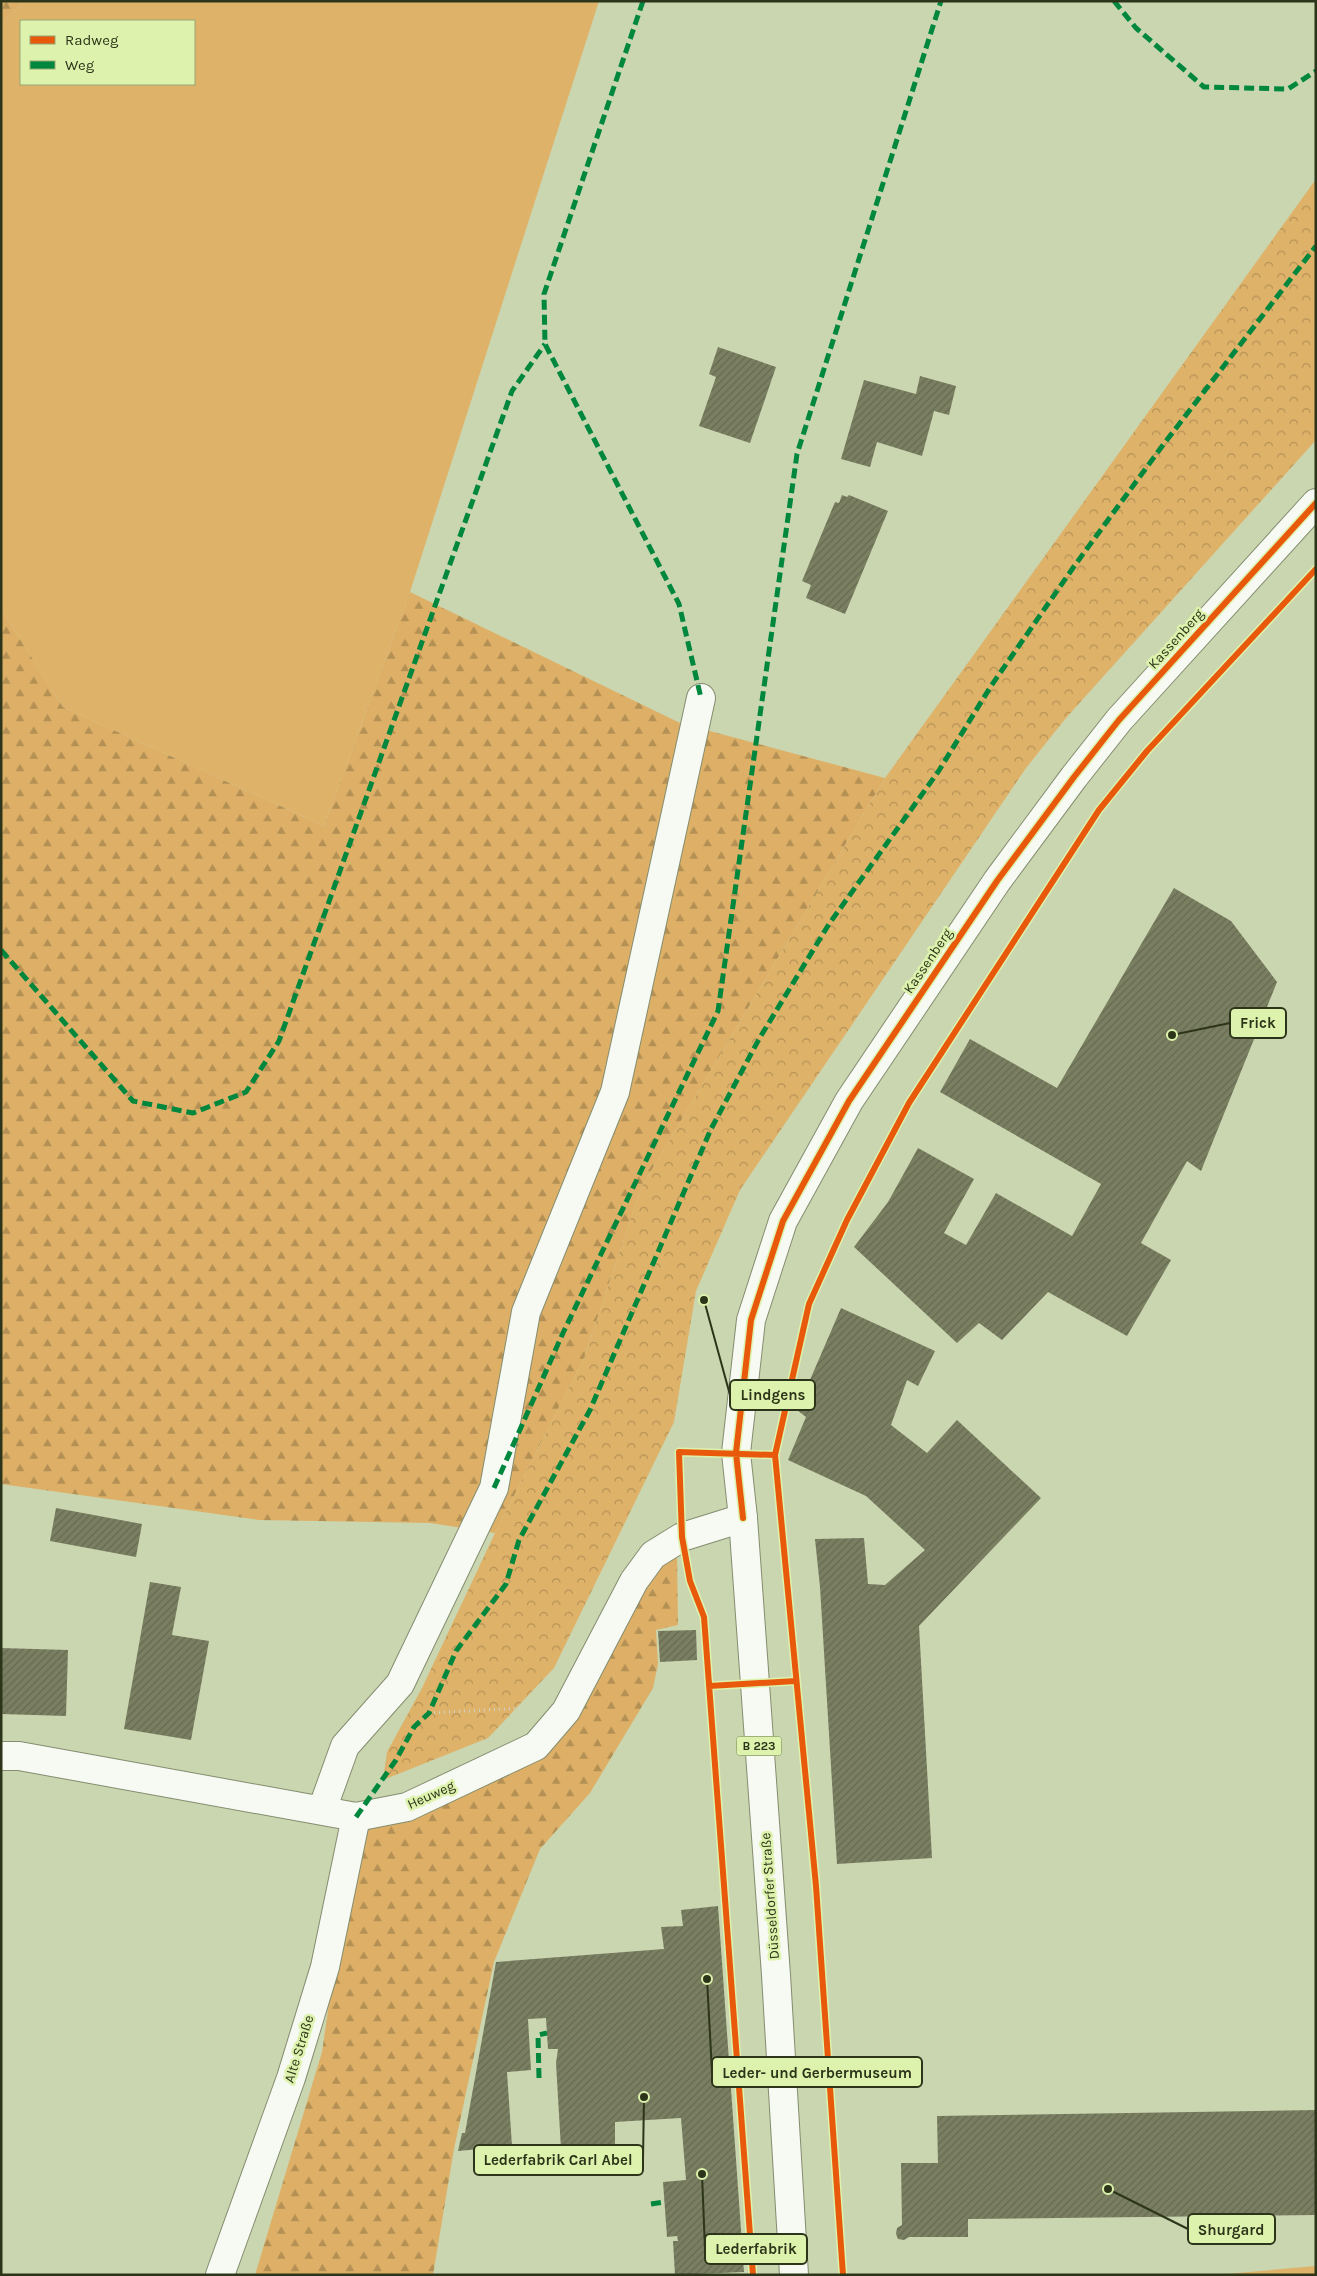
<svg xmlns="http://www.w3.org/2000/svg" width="1317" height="2276" font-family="Karla,sans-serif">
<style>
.grass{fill:#dfb269;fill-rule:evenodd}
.forest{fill:url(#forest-firs)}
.park{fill:url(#park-crowns)}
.building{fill:url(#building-hatch)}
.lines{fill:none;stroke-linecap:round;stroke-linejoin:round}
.minor-casing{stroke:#848d6f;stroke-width:30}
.major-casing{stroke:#848d6f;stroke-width:30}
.path{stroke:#ced2c6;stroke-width:3;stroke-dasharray:1 4;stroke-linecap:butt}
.minor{stroke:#f7f9f3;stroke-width:28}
.major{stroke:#f7f9f3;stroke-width:28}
.quiet{stroke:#00873e;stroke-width:5;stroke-dasharray:10 5;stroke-linecap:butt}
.cycleway-casing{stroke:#ddf3ad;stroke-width:9}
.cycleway{stroke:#e8590c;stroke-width:6}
.labels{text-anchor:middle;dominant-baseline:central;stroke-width:5;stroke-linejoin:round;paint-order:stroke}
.shield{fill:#ddf3ad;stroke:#616d45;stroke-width:1}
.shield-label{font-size:12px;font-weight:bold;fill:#2c3419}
.street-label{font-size:14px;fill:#2c3419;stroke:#ddf3ad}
.leader{fill:none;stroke:#2c3419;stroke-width:2}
.callout-dot{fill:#2c3419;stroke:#ddf3ad;stroke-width:2}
.callout{fill:#ddf3ad;stroke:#2c3419;stroke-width:2}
.callout-label{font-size:15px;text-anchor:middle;font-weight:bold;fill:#2c3419}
</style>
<defs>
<pattern id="forest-firs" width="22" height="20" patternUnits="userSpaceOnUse" patternTransform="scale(1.25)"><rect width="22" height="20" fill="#deb067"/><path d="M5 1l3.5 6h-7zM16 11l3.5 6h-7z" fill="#b49054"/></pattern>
<pattern id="park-crowns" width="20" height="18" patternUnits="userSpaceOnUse" patternTransform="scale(1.25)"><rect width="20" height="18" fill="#dfb269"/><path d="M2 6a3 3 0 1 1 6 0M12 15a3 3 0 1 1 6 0" fill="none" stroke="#b59256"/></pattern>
<pattern id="building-hatch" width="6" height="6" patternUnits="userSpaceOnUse" patternTransform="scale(1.25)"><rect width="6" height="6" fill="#7b7f62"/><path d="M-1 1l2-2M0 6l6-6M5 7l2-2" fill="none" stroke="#656950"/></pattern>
</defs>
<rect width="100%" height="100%" fill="#cad6b0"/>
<!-- grass -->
<path class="grass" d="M24,1H599L410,592L324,826L63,707L1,609V23ZM21,21H194V84H21Z
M1316,2266V2275H1214Z"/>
<!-- forest -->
<path class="forest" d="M1,1H24L1,23Z
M410,592L680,723L885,778L641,1188L584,1358L495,1533L430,1523L259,1520L1,1484V609L63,707L324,826Z
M677,1551L678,1625L656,1630L658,1664L653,1688L590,1793L540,1849L494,1962L454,2149L433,2275H255L322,2052L334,1969L362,1827L542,1753L638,1586Z"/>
<!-- park -->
<path class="park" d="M1316,179V440L1066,718L1026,768L740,1190L696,1291L674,1422L554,1668L488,1738L383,1780L387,1752L422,1688L495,1533L584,1358L641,1188L885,778Z"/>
<!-- building -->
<path class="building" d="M718,347L776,367L750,443L699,426L716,377L709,374Z
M920,376L956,386L949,415L934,411L922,456L877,442L870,467L841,459L864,380L916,394Z
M842,495L847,497L849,495L888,511L845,614L806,598L811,585L802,581L835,502L839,503Z
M1174,888L1231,921L1277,982L1201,1171L1187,1161L1141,1243L1171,1260L1127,1336L1048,1292L1002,1340L979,1323L957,1343L854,1247L888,1202L918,1148L974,1179L944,1233L966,1245L996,1193L1072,1236L1101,1184L940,1092L970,1039L1057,1088Z
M841,1308L935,1351L918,1386L907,1380L891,1425L927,1453L957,1420L1041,1498L919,1626L932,1858L837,1864L820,1587L815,1539L864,1538L868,1584L885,1585L925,1550L866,1496L788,1460L806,1417L797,1410Z
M56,1508L142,1524L136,1557L50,1541Z
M150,1582L181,1587L172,1635L209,1641L191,1740L124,1729Z
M696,1630L697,1660L660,1662L658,1631Z
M1,1648L68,1650L66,1716L1,1714Z
M718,1906L744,2272L675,2275L673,2241H678L677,2236L667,2237L663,2182L686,2180L681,2118L615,2122V2145L589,2147V2160L573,2161V2148L561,2149L556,2063L558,2049H548L546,2018L528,2019L531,2070L507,2072L512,2146L458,2151L462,2133H465L496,1962L664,1949L661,1927L683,1926L681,1910Z
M1316,2110V2215L968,2219V2237H909L904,2240L898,2239L896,2234L897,2228L902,2225L901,2163H938L937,2116Z"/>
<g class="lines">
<!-- minor casing -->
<g class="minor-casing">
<path id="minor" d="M1,1756H19L356,1817L407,1807L536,1746L566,1711L634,1581L653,1555L682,1537L743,1518
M322,1810L345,1746L400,1684L494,1488L526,1312L615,1092L701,698
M220,2275L291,2078L325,1967L356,1817"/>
</g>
<!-- major casing -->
<g class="major-casing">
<path id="major" d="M794,2275L776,1975L743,1518L736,1453L751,1320L783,1221L849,1101L997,881L1074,777L1119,720L1316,503"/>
</g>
<!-- path -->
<path class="path" d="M429,1713L524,1708"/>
<!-- minor -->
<use href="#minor" class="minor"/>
<!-- major -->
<use href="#major" class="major"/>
<!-- quiet -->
<path class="quiet" d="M643,1L544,294L545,344L679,604L701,698
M1114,1L1136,28L1204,87L1288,89L1316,71
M1,950L133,1101L193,1113L246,1092L279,1041L512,391L545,344
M494,1488L563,1333L718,1011L797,454L941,1
M356,1817L396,1760L414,1727L429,1713L456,1651L506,1584L519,1540L590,1410L711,1129L759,1039L829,924L938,772L991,686L1075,565L1163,445L1316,246
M539,2078L538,2035L547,2033
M651,2204L665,2202"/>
<!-- cycleway casing -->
<g class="cycleway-casing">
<path id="cycleway" d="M743,1518L736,1453L751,1320L783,1221L849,1101L997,881L1074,777L1119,720L1316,503
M709,1686L796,1681
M753,2275L704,1617L690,1581L682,1537L679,1452L775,1455
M843,2275L816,1886L775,1455L809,1304L847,1220L909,1103L1099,810L1147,751L1316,569"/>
</g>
<!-- cycleway -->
<use href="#cycleway" class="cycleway"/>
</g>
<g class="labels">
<!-- shield labels -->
<rect class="shield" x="736.5" y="1736.5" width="45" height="19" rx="4"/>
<g class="shield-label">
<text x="759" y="1746">B 223</text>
</g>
<!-- street labels -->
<g class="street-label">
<text transform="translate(1176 639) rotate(-48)">Kassenberg</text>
<text transform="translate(928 961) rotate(-56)">Kassenberg</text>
<text transform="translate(431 1795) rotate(-24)">Heuweg</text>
<text transform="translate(770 1896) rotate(-94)">Düsseldorfer Straße</text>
<text transform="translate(299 2049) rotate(-73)">Alte Straße</text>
</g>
</g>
<!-- callouts -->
<path class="leader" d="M1172 1035L1230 1023M704 1300L730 1395M707 1979L712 2072M644 2097L643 2160M1108 2189L1188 2229M702 2174L705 2249"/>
<g class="callout-dot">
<circle cx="1172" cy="1035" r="5"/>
<circle cx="704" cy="1300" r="5"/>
<circle cx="707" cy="1979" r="5"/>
<circle cx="644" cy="2097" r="5"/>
<circle cx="1108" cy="2189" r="5"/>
<circle cx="702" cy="2174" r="5"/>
</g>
<g class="callout">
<rect x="1230" y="1008" width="56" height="30" rx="5"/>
<rect x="730" y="1380" width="85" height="30" rx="5"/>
<rect x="712" y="2057" width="210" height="30" rx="5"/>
<rect x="474" y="2145" width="169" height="30" rx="5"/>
<rect x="1188" y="2214" width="87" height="30" rx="5"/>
<rect x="705" y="2234" width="102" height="30" rx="5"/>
</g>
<g class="callout-label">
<text x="1258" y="1028">Frick</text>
<text x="773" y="1400">Lindgens</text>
<text x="817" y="2078">Leder- und Gerbermuseum</text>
<text x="558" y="2165">Lederfabrik Carl Abel</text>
<text x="1231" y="2235">Shurgard</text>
<text x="756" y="2254">Lederfabrik</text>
</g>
<!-- border -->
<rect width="1317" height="2276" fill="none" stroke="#2c3419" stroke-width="5"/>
<!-- legend -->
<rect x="20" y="20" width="175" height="65" fill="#ddf3ad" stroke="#96a772"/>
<rect x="30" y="36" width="25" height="8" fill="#e8590c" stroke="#96a772"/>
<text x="65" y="45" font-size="15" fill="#2c3419">Radweg</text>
<rect x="30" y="61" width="25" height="8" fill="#00873e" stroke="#96a772"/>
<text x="65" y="70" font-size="15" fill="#2c3419">Weg</text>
</svg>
